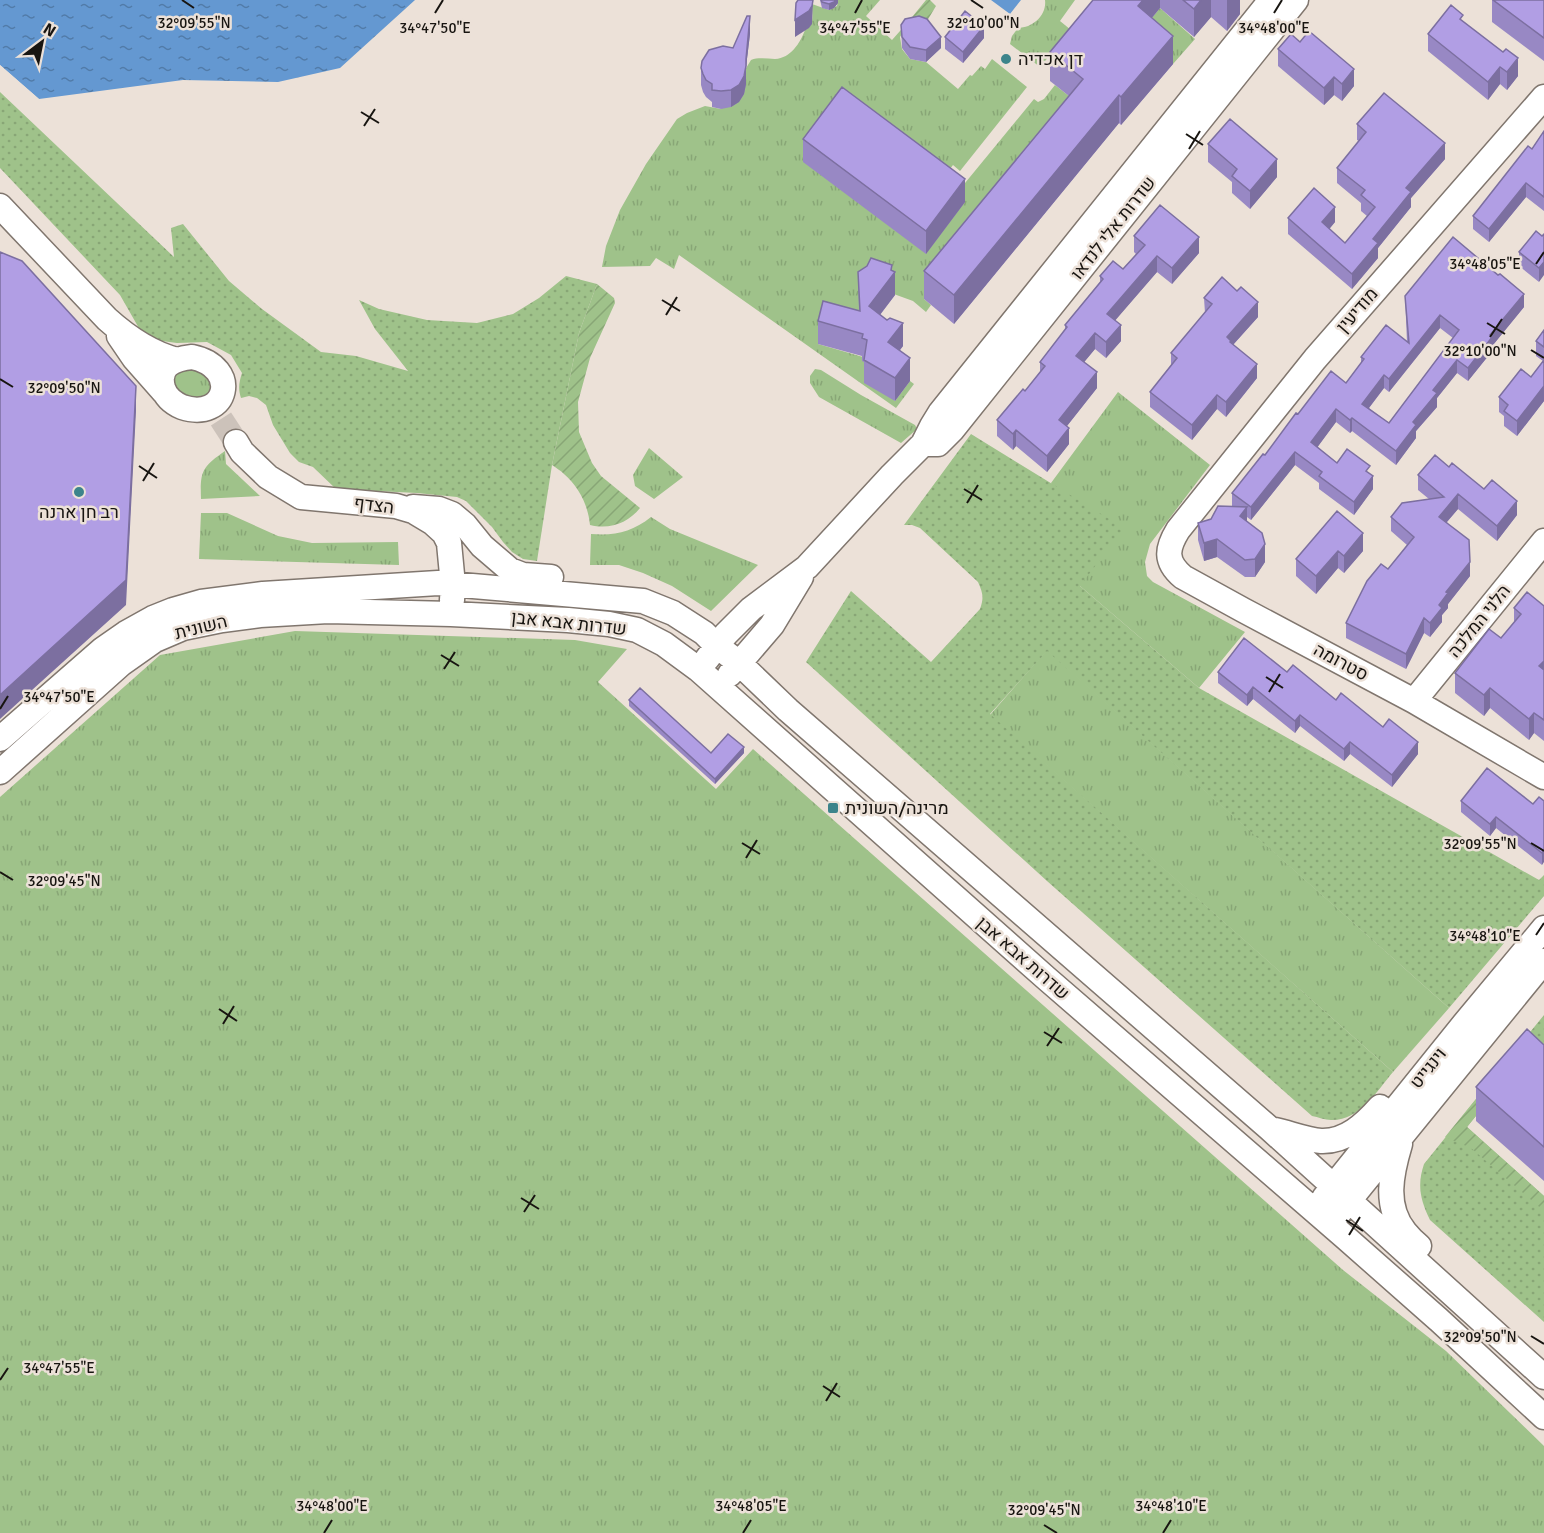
<svg xmlns="http://www.w3.org/2000/svg" width="1544" height="1533" font-family="Signika,Heebo,sans-serif">
<style>
.grass{fill:url(#grass-tufts)}
.park{fill:url(#park-dots)}
.garden{fill:url(#garden-furrows)}
.water{fill:url(#water-ripples)}
.pier{fill:#ece1d8}
.lines{fill:none;stroke-linecap:round;stroke-linejoin:round}
.minor-tunnel{stroke:#ccc2ba;stroke-width:24;stroke-dasharray:24 12;stroke-linecap:butt}
.minor-casing{stroke:#80766e;stroke-width:27}
.minor{stroke:#fff;stroke-width:24}
.wall{fill:#9888c4;fill-rule:evenodd}
.shaded-wall{fill:#7c6fa0}
.building{fill:#b19ee4;stroke:#7c6fa0;stroke-width:1.5;fill-rule:evenodd}
.ticks{fill:none;stroke:#181511;stroke-width:2}
.poi-dot{fill:#3c848b;stroke:#ece1d8;stroke-width:2}
.labels{text-anchor:middle;dominant-baseline:central;stroke-width:5;stroke-linejoin:round;paint-order:stroke}
.poi-label{font-size:18px;fill:#181511;stroke:#ece1d8;text-anchor:start}
.street-label{font-size:18px;fill:#181511;stroke:#ece1d8}
.ticks-label{font-size:15px;text-anchor:middle;fill:#181511;stroke:#ece1d8;stroke-width:5;stroke-linejoin:round;paint-order:stroke}
</style>
<defs>
<pattern id="grass-tufts" width="24" height="20" patternUnits="userSpaceOnUse" patternTransform="scale(1.5)"><rect width="24" height="20" fill="#9fc28a"/><path d="M3 7l-1-3M5 7V3M7 7l1-3M15 17l-1-3M17 17v-4M19 17l1-3" fill="none" stroke="#88a676"/></pattern>
<pattern id="park-dots" width="8" height="8" patternUnits="userSpaceOnUse" patternTransform="scale(1.5)"><rect width="8" height="8" fill="#9fc28a"/><path d="M2 2h.1M6 6h.1" fill="none" stroke="#88a676" stroke-width="1.8" stroke-linecap="round"/></pattern>
<pattern id="garden-furrows" width="10" height="10" patternUnits="userSpaceOnUse" patternTransform="scale(1.5)"><rect width="10" height="10" fill="#9fc28a"/><path d="M-1 1l2-2M0 10L10 0M9 11l2-2" fill="none" stroke="#88a676"/></pattern>
<pattern id="water-ripples" width="26" height="14" patternUnits="userSpaceOnUse" patternTransform="scale(1.5)"><rect width="26" height="14" fill="#6498d1"/><path d="M2 4q2-2 4 0t4 0M15 11q2-2 4 0t4 0" fill="none" stroke="#517ba8"/></pattern>
</defs>
<rect width="100%" height="100%" fill="#ece1d8"/>
<!-- grass -->
<path class="grass" d="M838,0H880L866,16L892,40L908,22L909,23L900,37L902,49L910,59L926,62L958,89L970,75L972,76L981,66L985,69L992,59L1027,87L960,171L953,165L940,182L956,194L1034,99L1038,102L1044,99L1055,85L1083,107L924,299L931,305L926,312L913,301L891,293L860,324L818,344L863,357L895,401L910,381L914,384L896,408L679,255L674,269L656,258L650,266L602,267L606,246L620,210L646,164L677,119L687,113L705,106L721,109L751,60C759,57 767,59 775,59C791,58 800,43 805,30C815,26 812,14 812,4L829,10L837,6Z
M1045,0H1075L1060,21L1071,30L1040,67L1010,44L1012,36L1018,28C1033,28 1047,15 1045,0Z
M1160,8L1195,39L1173,64L1138,34Z
M190,366L205,371L213,387L209,395L192,399L178,392L173,384L174,375L178,369Z
M815,369L821,370L861,395L915,425L917,429L901,443L819,397L810,383V376Z
M1118,392L1210,465L1150,544L1145,562L1147,576L1153,582L1245,632L1199,688L1080,586L1051,483Z
M649,448L683,477L654,499L635,486L633,475Z
M225,451L226,464L260,496L201,499C200,471 202,467 225,451Z
M201,513H227L278,536L312,543L398,542L399,565L199,559Z
M651,517L670,529L758,565L711,611L672,586L643,573L619,565H590L591,534C615,536 632,532 651,517Z
M295,631L575,640L627,649L598,682L716,789L753,749L1343,1270L1446,1351L1544,1446V1533H0V797L160,655Z
M1047,650L1449,1008L1393,1072L990,715Z"/>
<!-- park -->
<path class="park" d="M0,92L174,257L171,228L183,224L229,281L262,309L321,352L356,356L408,371L375,329L359,300L379,309L427,320L477,323L513,314L539,298L566,276L597,284L579,333L552,465L537,561L523,559L512,552L503,542L492,527L466,501L457,497L417,493L336,489L313,467L299,462L290,453L273,425L266,405L257,398L249,396L241,398C238,389 239,382 242,373L231,355L207,342L177,343L162,341L149,336L140,330L120,295L0,168Z
M971,434L1124,528L1080,586L1199,688L1539,880L1544,875V896L1449,1008L1047,651L990,714L1393,1072C1377,1091 1359,1121 1331,1120C1325,1120 1318,1117 1312,1116L1047,881L806,662L851,591L931,662L980,609C984,598 983,593 978,582L920,528L912,525H904Z
M1544,1015V1062L1522,1042Z
M1514,1052L1522,1059L1467,1127L1544,1196V1322L1430,1220C1420,1199 1417,1185 1424,1164Z"/>
<!-- garden -->
<path class="garden" d="M926,0H930L936,6L927,21L908,22Z
M597,284L614,298L615,303L590,358L578,402L579,432L592,463L601,476L640,508C628,523 610,530 590,525C588,505 579,487 564,474C560,470 556,468 552,465L579,333Z
M1514,1052L1522,1059L1467,1127L1544,1196V1211L1471,1148L1445,1137Z"/>
<!-- water -->
<path class="water" d="M0,0H415L340,68L278,82L183,80L39,99L0,65Z
M991,0H1021L1010,14Z"/>
<!-- pier -->
<path class="pier" d="M0,65L39,99L42,102H37L0,69Z"/>
<g class="lines">
<!-- minor-tunnel -->
<path class="minor-tunnel" d="M221,419L236,442"/>
<!-- minor casing -->
<g class="minor-casing">
<path id="minor" d="M1544,97L1315,359L1178,530C1167,548 1164,561 1183,577L1243,610L1414,701L1544,777
M0,206L107,319C127,337 150,353 177,360
M119,336L134,358L164,392
M192,357C241,367 228,422 182,407C173,403 166,398 163,388C157,366 173,359 192,357Z
M236,442L242,452L268,477L301,497L396,506L413,511L433,523L444,533L449,543L453,585L452,600
M923,444H938L952,430L1296,0
M413,507L439,509L452,514L465,525L482,546L510,570L523,575L551,577
M707,659L726,634L751,609L807,567L892,475L923,444L932,426L940,413L1271,0
M730,674L772,625L801,577
M1414,701L1544,541
M0,739L103,649L126,633L153,618L173,610L201,602L263,594L438,583L643,601L673,613L704,633L717,646L739,663L788,710L1269,1128L1544,1377
M0,772L121,664L155,640L183,628L222,620L260,615L328,611L451,614L568,620L609,624L637,630L664,644L698,669L1046,978L1346,1238L1439,1320L1544,1417
M1275,1130C1289,1133 1307,1140 1321,1141C1346,1142 1365,1124 1380,1107
M1400,1144C1391,1174 1384,1206 1405,1232C1409,1237 1414,1242 1419,1246
M1324,1198L1464,1024L1544,928
M1339,1213L1544,961"/>
</g>
<!-- minor -->
<use href="#minor" class="minor"/>
</g>
<!-- wall -->
<path class="wall" d="M820,0H838V3L834,8L829,10L822,8Z
M1093,0H1240V14L1227,31L1211,17L1194,37L1160,8L1152,18L1173,64L1121,125L1119,123L954,324L924,299V271L1069,96L1050,81V52Z
M1492,0H1544V61L1492,22Z
M1463,22L1518,76L1507,90L1500,84L1488,100L1428,51V34Z
M901,25L941,48L926,62L910,59L902,48Z
M750,34L746,67V84L744,94L739,102L731,107L721,109L712,107V102L706,97L703,92L701,85V68L733,48Z
M945,37L984,38L963,63L945,49Z
M1300,42L1354,86L1342,101L1334,95L1324,105L1278,66V49Z
M1357,124L1445,159L1411,198V207L1378,248V258L1352,289L1288,234V218L1335,222L1329,229L1345,243L1367,216L1361,211V203L1337,183V168L1359,141L1357,140Z
M1544,131V211L1526,197L1489,242L1473,229V216L1532,149Z
M803,139L965,202L926,254L803,162Z
M1208,144L1277,177L1250,209L1232,193V182L1208,162Z
M1134,236L1199,253L1172,284L1157,272L1115,320L1121,341L1106,358L1095,349L1084,362L1097,388L1067,426L1069,444L1047,472L1016,446L1013,450L997,436V420L1025,391L1040,372V362L1065,330V325L1100,282V276L1123,269L1136,254L1134,252Z
M1542,236L1539,282L1519,266V252Z
M892,271L895,295L880,315L903,346L900,350L910,381L895,401L864,383V362L862,361V356L818,344V321L859,311L858,272Z
M1405,296L1524,307L1493,345V350L1468,381L1457,373L1437,398V407L1416,431V438L1396,465L1352,431L1350,433L1336,422L1317,447L1337,463L1370,474L1373,489L1354,515L1319,489V483L1295,465L1251,520L1247,517V521L1265,562L1255,577H1245L1217,557L1204,561L1198,540V523L1211,519L1233,507L1232,506V493L1265,455L1298,414L1346,383L1361,363V357L1407,342ZM1440,328L1453,338L1389,423L1369,408L1384,388L1389,392Z
M1204,298L1258,317L1233,345L1257,378L1226,417L1217,409L1192,440L1150,407V392L1171,365V353L1205,313Z
M1544,330V401L1517,436L1504,426V416L1499,412V397L1531,377L1543,361L1536,356V341Z
M1449,467L1517,515L1497,541L1458,509L1447,522L1470,576L1448,604V608L1442,615V622L1430,637L1424,633L1406,669L1346,638V623L1407,545L1391,531V517L1429,499L1418,490V475Z
M1337,511L1363,551L1344,573L1338,568L1316,594L1296,576V559Z
M1544,606V741L1534,733L1529,740L1490,708L1484,716L1455,693V673L1501,638L1514,622V608Z
M1218,672H1287L1383,727L1418,754L1392,787L1350,754L1344,761L1300,726L1295,733L1253,699L1247,706L1218,683Z
M629,700L711,753H744L715,784L629,706Z
M1461,801L1533,804L1544,801L1542,865L1496,828L1490,836L1461,812Z
M1544,1045V1181L1476,1121V1087Z"/>
<!-- shaded-wall -->
<path class="shaded-wall" d="M813,0L812,24L809,28L795,37V20Z
M836,0H838V3L834,8L829,10V4Z
M1143,0H1160V8L1138,34V6Z
M1201,0H1211V17L1194,37V9Z
M1227,0H1240V14L1227,31Z
M750,16V34L746,67V84L744,94L739,102L731,107V90L746,59Z
M984,26V38L963,63V52Z
M1173,36V64L1121,125V97Z
M941,37V48L926,62V50Z
M1518,58V76L1507,90V72Z
M1500,67V84L1488,100V82Z
M1354,69V86L1342,101V84Z
M1334,77V95L1324,105V88Z
M1119,95V123L954,324V295Z
M1445,143V159L1411,198V207L1378,248V258L1352,289V274L1373,239L1406,188Z
M1277,159V177L1250,209V191Z
M965,179V202L926,254V231Z
M1526,183V197L1489,242V229Z
M1335,207V222L1322,238V222Z
M1199,237V253L1172,284V268Z
M1157,256V272L1107,330V314Z
M1544,262V275L1539,282V268Z
M892,265V276L895,272V295L869,329V306L891,270Z
M1524,294V307L1493,345V350L1468,381V368L1490,335Z
M1258,302V317L1231,347L1227,337Z
M1440,315V328L1389,392V379Z
M903,323V346L888,365V342Z
M1121,325V341L1106,358V342Z
M1095,333V349L1076,372V356Z
M910,358V381L895,401V378Z
M1457,360V373L1437,398V407L1416,431V438L1396,465V451L1413,422L1433,390Z
M1257,364V378L1226,417V402Z
M1097,372V388L1059,436V420Z
M1384,375V388L1362,417V404Z
M136,386V411L126,605L0,719V695Z
M1544,386V401L1517,436V421Z
M1217,395V409L1192,440V425Z
M1336,409V422L1311,456V442Z
M1352,418V431L1350,433V420Z
M1069,428V444L1047,472V456Z
M1016,430V446L1013,450V434Z
M1295,452V465L1251,520V507Z
M1373,476V489L1354,515V502Z
M1458,494V509L1439,531V517Z
M1517,501V515L1497,541V526Z
M1247,507V525L1240,516Z
M1363,533V551L1344,573V556Z
M1217,539V557L1204,561V543Z
M1265,544V562L1255,577V559Z
M1338,551V568L1316,594V576Z
M1470,562V576L1448,604V608L1442,615V622L1430,637V623L1439,605L1446,592Z
M1424,618V633L1406,669V654Z
M1544,661V681L1539,666Z
M1253,687V699L1247,706V695Z
M1490,688V708L1484,716V695Z
M1534,713V733L1529,740V719Z
M1300,715V726L1295,733V721Z
M1350,742V754L1344,761V749Z
M1418,742V754L1392,787V775Z
M744,747V753L715,784V779Z
M1496,817V828L1490,836V824Z
M1544,850V862L1542,865V853Z"/>
<!-- building -->
<path class="building" d="M798,0H813L812,6L809,11L795,20L796,3Z
M821,0H836L834,2L829,4L822,2Z
M1093,0H1143L1138,6L1173,36L1121,97L1119,95L954,295L924,271L1083,79L1050,52Z
M1183,0H1201L1194,9Z
M1493,0H1544V38Z
M1451,5L1463,15L1460,19L1503,52L1506,49L1518,58L1507,72L1500,67L1488,82L1428,34Z
M965,11L984,26L963,52L945,37Z
M747,16H750L746,59V66L744,76L739,85L731,90L721,91L712,90V84L706,80L703,74L701,68L702,61L709,50L723,46L733,48Z
M919,16L927,19L941,37L926,50L910,47L902,37L901,25L905,19Z
M1309,31L1354,69L1342,84L1334,77L1324,88L1278,49L1291,34L1300,42Z
M842,87L965,179L926,231L803,139Z
M1384,93L1445,143L1406,188L1411,192L1373,239L1378,243L1352,274L1288,218L1314,188L1335,207L1322,222L1345,243L1375,207L1361,195L1365,190L1337,168L1366,132L1357,124Z
M1230,119L1277,159L1250,191L1232,176L1237,169L1208,144Z
M1544,131V197L1526,183L1489,229L1473,216L1528,146L1532,149Z
M1160,205L1199,237L1172,268L1157,256L1107,314L1121,325L1106,342L1095,333L1076,356L1097,372L1059,420L1069,428L1047,456L1016,430L1013,434L997,420L1023,389L1025,391L1045,366L1040,362L1067,327L1065,325L1103,279L1100,276L1113,261L1123,269L1145,245L1134,236Z
M1536,231L1542,236L1544,234V262L1539,268L1519,252Z
M1453,237L1498,275L1500,274L1524,294L1490,335L1493,336L1468,368L1457,360L1433,390L1437,393L1413,422L1416,425L1396,451L1352,418L1350,420L1336,409L1311,442L1337,463L1347,449L1370,466L1366,471L1373,476L1354,502L1319,476L1322,472L1295,452L1251,507L1232,493L1263,454L1265,455L1296,413L1298,414L1331,371L1346,383L1364,359L1361,357L1386,325L1409,343L1405,296ZM1440,315L1459,330L1389,423L1362,404L1384,375L1389,379Z
M0,252L22,261L136,386L126,580L0,695Z
M871,258L892,265L891,270L895,272L869,306L887,320L890,318L903,323L888,342L910,358L895,378L864,360L867,340L862,338L863,334L818,321L823,301L860,311L858,272L867,266Z
M1222,277L1237,291L1241,287L1258,302L1227,337L1231,341L1230,342L1257,364L1226,402L1217,395L1192,425L1150,392L1177,358L1171,353L1212,304L1204,298Z
M1544,330V347L1536,341Z
M1544,360V386L1517,421L1504,411L1508,405L1499,397L1521,369L1531,377Z
M1435,455L1449,467L1452,463L1484,489L1492,480L1517,501L1497,526L1458,494L1439,517L1469,540L1470,562L1446,592L1448,593L1439,605L1442,608L1430,623L1424,618L1406,654L1346,623L1367,581L1381,564L1388,569L1414,537L1391,517L1402,503L1444,497L1418,475Z
M1218,506L1247,507L1240,516L1262,533L1265,544L1255,559L1245,560L1217,539L1204,543L1198,523L1211,519Z
M1337,511L1363,533L1344,556L1338,551L1316,576L1296,559Z
M1527,592L1544,606V661L1539,666L1544,670V720L1534,713L1529,719L1490,688L1484,695L1455,673L1489,629L1501,638L1521,614L1514,608Z
M1244,638L1287,672L1293,665L1336,700L1341,693L1383,727L1389,719L1418,742L1392,775L1350,742L1344,749L1300,715L1295,721L1253,687L1247,695L1218,672Z
M640,688L711,753L728,734L744,747L715,779L629,700Z
M1487,768L1533,804L1539,797L1544,801V850L1542,853L1496,817L1490,824L1461,801Z
M1527,1029L1544,1045V1147L1476,1087Z"/>
<!-- ticks -->
<path class="ticks" d="M182,0L194,8M971,0L983,8M435,13L443,0M855,13L862,0M1274,13L1282,0M361,112L379,123M364,126L375,109M1186,134L1203,145M1189,149L1200,131M1536,264L1544,252M662,300L680,311M666,315L677,297M1487,323L1505,334M1490,337L1502,319M1531,350L1544,358M0,379L13,387M139,466L157,478M143,481L154,463M964,489L982,500M967,503L978,485M441,655L459,666M444,669L455,652M1266,677L1283,688M1269,692L1280,674M0,709L8,696M742,843L760,854M1531,843L1544,851M746,858L757,840M0,872L13,880M1536,935L1544,923M219,1009L237,1021M223,1024L234,1006M1044,1032L1062,1043M1047,1046L1059,1028M521,1198L539,1209M524,1212L535,1195M1346,1220L1363,1231M1349,1235L1360,1217M1531,1336L1544,1344M0,1380L8,1368M823,1386L840,1397M826,1401L837,1383M1044,1525L1057,1533M324,1533L332,1520M743,1533L751,1520M1163,1533L1171,1520"/>
<!-- markers -->
<g class="poi-dot">
<circle cx="1006" cy="59" r="6"/>
<circle cx="79" cy="492" r="6"/>
<rect x="827" y="802" width="12" height="12" rx="3"/>
</g>
<g class="labels">
<!-- poi labels -->
<g class="poi-label">
<text x="1018" y="59">דן אכדיה</text>
<text x="79" y="512" text-anchor="middle">רב חן ארנה</text>
<text x="845" y="808">מרינה/השונית</text>
</g>
<!-- street labels -->
<g class="street-label">
<text transform="translate(1113 228) rotate(-52)">שדרות אלי לנדאו</text>
<text transform="translate(1357 310) rotate(-49)">מודיעין</text>
<text transform="translate(374 505) rotate(7)">הצדף</text>
<text transform="translate(1479 621) rotate(-51)">הלני המלכה</text>
<text transform="translate(569 623) rotate(6)">שדרות אבא אבן</text>
<text transform="translate(201 627) rotate(-14)">השונית</text>
<text transform="translate(1341 662) rotate(28)">סטרומה</text>
<text transform="translate(1023 958) rotate(41)">שדרות אבא אבן</text>
<text transform="translate(1428 1068) rotate(-51)">וינגייט</text>
</g>
</g>
<g class="ticks-label">
<text x="194" y="28">32°09'55"N</text>
<text x="983" y="28">32°10'00"N</text>
<text x="435" y="33">34°47'50"E</text>
<text x="855" y="33">34°47'55"E</text>
<text x="1274" y="33">34°48'00"E</text>
<text x="1485" y="269">34°48'05"E</text>
<text x="1480" y="356">32°10'00"N</text>
<text x="64" y="393">32°09'50"N</text>
<text x="59" y="702">34°47'50"E</text>
<text x="1480" y="849">32°09'55"N</text>
<text x="64" y="886">32°09'45"N</text>
<text x="1485" y="941">34°48'10"E</text>
<text x="1480" y="1342">32°09'50"N</text>
<text x="59" y="1373">34°47'55"E</text>
<text x="332" y="1511">34°48'00"E</text>
<text x="751" y="1511">34°48'05"E</text>
<text x="1171" y="1511">34°48'10"E</text>
<text x="1044" y="1515">32°09'45"N</text>
</g>
<!-- north arrow -->
<g transform="translate(42 42) rotate(32)" stroke="#ece1d8" stroke-width="4.5" paint-order="stroke">
<path d="M0-4.5L10 22L0 15L-10 22Z" fill="#181511"/>
<text y="-9" font-size="16" font-weight="bold" text-anchor="middle" fill="#181511">N</text>
</g>
</svg>
